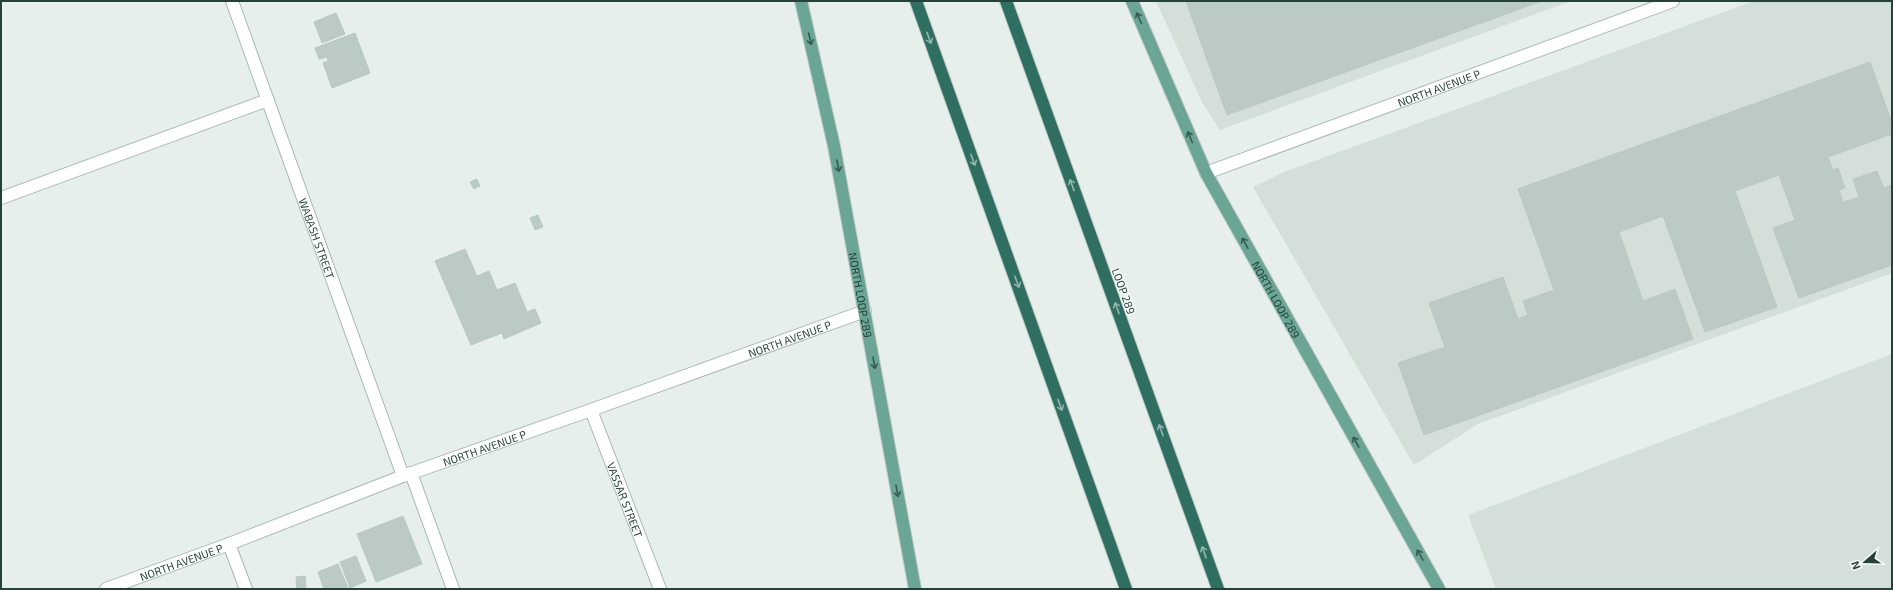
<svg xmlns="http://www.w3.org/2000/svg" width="1893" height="590" font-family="'Exo 2',sans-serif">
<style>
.built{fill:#d4dfda}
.building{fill:#bbcac4;stroke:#b8c9c2}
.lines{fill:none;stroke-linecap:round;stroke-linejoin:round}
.minor-casing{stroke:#a8b8b2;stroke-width:14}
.major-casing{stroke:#c2cac8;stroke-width:14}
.highway-casing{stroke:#c2cac8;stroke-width:14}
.minor{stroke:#fff;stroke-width:12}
.major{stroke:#6aa596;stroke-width:12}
.highway{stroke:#2f6f62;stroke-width:12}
.oneway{stroke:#365b51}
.oneway2{stroke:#93b5ae}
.labels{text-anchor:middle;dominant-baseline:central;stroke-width:3;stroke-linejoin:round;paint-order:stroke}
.street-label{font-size:11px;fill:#24423a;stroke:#f7fbf9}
</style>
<rect width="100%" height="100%" fill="#e6efeb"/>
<!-- built -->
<path class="built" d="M1156,1H1571L1220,130L1202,102Z
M1754,1H1892V273L1478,424L1414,465L1253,187L1284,172Z
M1892,354V589H1496L1468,515Z"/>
<!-- building -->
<path class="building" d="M1186,1H1542L1227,115Z
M336,13L345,34L322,43L314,22Z
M355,33L370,73L332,88L323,63L328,61L327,57L319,59L315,48Z
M1870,62L1892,123V134L1828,157L1833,170L1838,168L1845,188L1839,190L1843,202L1859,197L1853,179L1877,171L1884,188L1892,185V265L1799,298L1773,228L1795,220L1779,175L1735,191L1777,307L1705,332L1663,216L1619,232L1643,301L1675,289L1693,339L1424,435L1398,363L1445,347L1429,303L1503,277L1518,319L1528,315L1523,301L1554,290L1518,189Z
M477,179L480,186L474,189L470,182Z
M538,215L543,227L535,230L530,218Z
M465,249L477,276L489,271L497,290L515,283L527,312L535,309L541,323L504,339L502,333L471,345L435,261Z
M403,516L422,564L376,582L357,534Z
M356,556L366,581L350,588L340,562Z
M338,564L348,588L324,589L318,572Z
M305,576L306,589H297L296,577Z"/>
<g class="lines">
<!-- minor casing -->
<g class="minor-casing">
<g id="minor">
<path id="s1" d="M232,1L403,476"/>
<path id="s2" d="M1206,173L1673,1"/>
<path d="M1,198L268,100"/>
<path id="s3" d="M591,410L660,589"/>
<path d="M411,473L453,589"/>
<path d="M229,544L246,589"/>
<path id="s4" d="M106,589L229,544L403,476L591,410L865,311"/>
</g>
</g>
<!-- major casing -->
<g class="major-casing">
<g id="major">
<path id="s5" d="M801,1L834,146L915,589"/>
<path id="s6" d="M1132,1L1206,173L1439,589"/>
</g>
</g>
<!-- highway casing -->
<g class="highway-casing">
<path id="highway" d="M916,1L1126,589
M1006,1L1218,589"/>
</g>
<!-- minor -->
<use href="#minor" class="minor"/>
<!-- major -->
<use href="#major" class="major"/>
<!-- highway -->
<use href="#highway" class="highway"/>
</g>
<!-- one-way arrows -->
<defs><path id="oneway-shaft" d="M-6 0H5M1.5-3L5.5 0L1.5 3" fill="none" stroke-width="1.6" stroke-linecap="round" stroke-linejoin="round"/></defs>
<g class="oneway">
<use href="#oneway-shaft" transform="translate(1139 18) rotate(-113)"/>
<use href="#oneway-shaft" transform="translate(810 39) rotate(77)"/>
<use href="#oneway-shaft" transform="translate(1190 137) rotate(-113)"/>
<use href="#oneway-shaft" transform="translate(838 166) rotate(79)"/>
<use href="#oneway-shaft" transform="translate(1245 243) rotate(-119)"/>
<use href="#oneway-shaft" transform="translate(874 363) rotate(80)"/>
<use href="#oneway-shaft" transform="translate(1356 442) rotate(-119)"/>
<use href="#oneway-shaft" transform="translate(897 491) rotate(80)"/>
<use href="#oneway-shaft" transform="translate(1420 555) rotate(-120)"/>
</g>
<g class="oneway2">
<use href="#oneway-shaft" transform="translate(929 38) rotate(70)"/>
<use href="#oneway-shaft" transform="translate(973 160) rotate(70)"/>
<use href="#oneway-shaft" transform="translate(1072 185) rotate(-110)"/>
<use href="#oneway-shaft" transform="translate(1017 282) rotate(70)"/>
<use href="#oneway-shaft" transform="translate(1117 308) rotate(-110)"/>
<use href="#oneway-shaft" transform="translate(1060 405) rotate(70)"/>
<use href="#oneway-shaft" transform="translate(1161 430) rotate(-110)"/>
<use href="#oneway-shaft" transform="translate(1204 552) rotate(-110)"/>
</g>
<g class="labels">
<!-- street labels -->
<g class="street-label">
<text stroke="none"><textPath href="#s2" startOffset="248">NORTH AVENUE P</textPath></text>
<text stroke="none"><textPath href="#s1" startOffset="252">WABASH STREET</textPath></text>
<text transform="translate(1124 291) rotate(70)">LOOP 289</text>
<text stroke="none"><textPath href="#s5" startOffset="300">NORTH LOOP 289</textPath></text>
<text stroke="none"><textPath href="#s6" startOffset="332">NORTH LOOP 289</textPath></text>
<text stroke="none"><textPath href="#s4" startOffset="728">NORTH AVENUE P</textPath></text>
<text stroke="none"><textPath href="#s4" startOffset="404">NORTH AVENUE P</textPath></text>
<text stroke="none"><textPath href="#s3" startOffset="96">VASSAR STREET</textPath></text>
<text stroke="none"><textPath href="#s4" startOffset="80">NORTH AVENUE P</textPath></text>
</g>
</g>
<!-- border -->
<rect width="1893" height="590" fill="none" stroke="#24423a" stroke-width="4"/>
<!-- north arrow -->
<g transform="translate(1865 562) rotate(250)" stroke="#f7fbf9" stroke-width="3" paint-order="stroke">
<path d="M0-3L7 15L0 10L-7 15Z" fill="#24423a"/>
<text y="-6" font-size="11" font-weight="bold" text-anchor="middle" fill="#24423a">N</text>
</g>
</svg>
